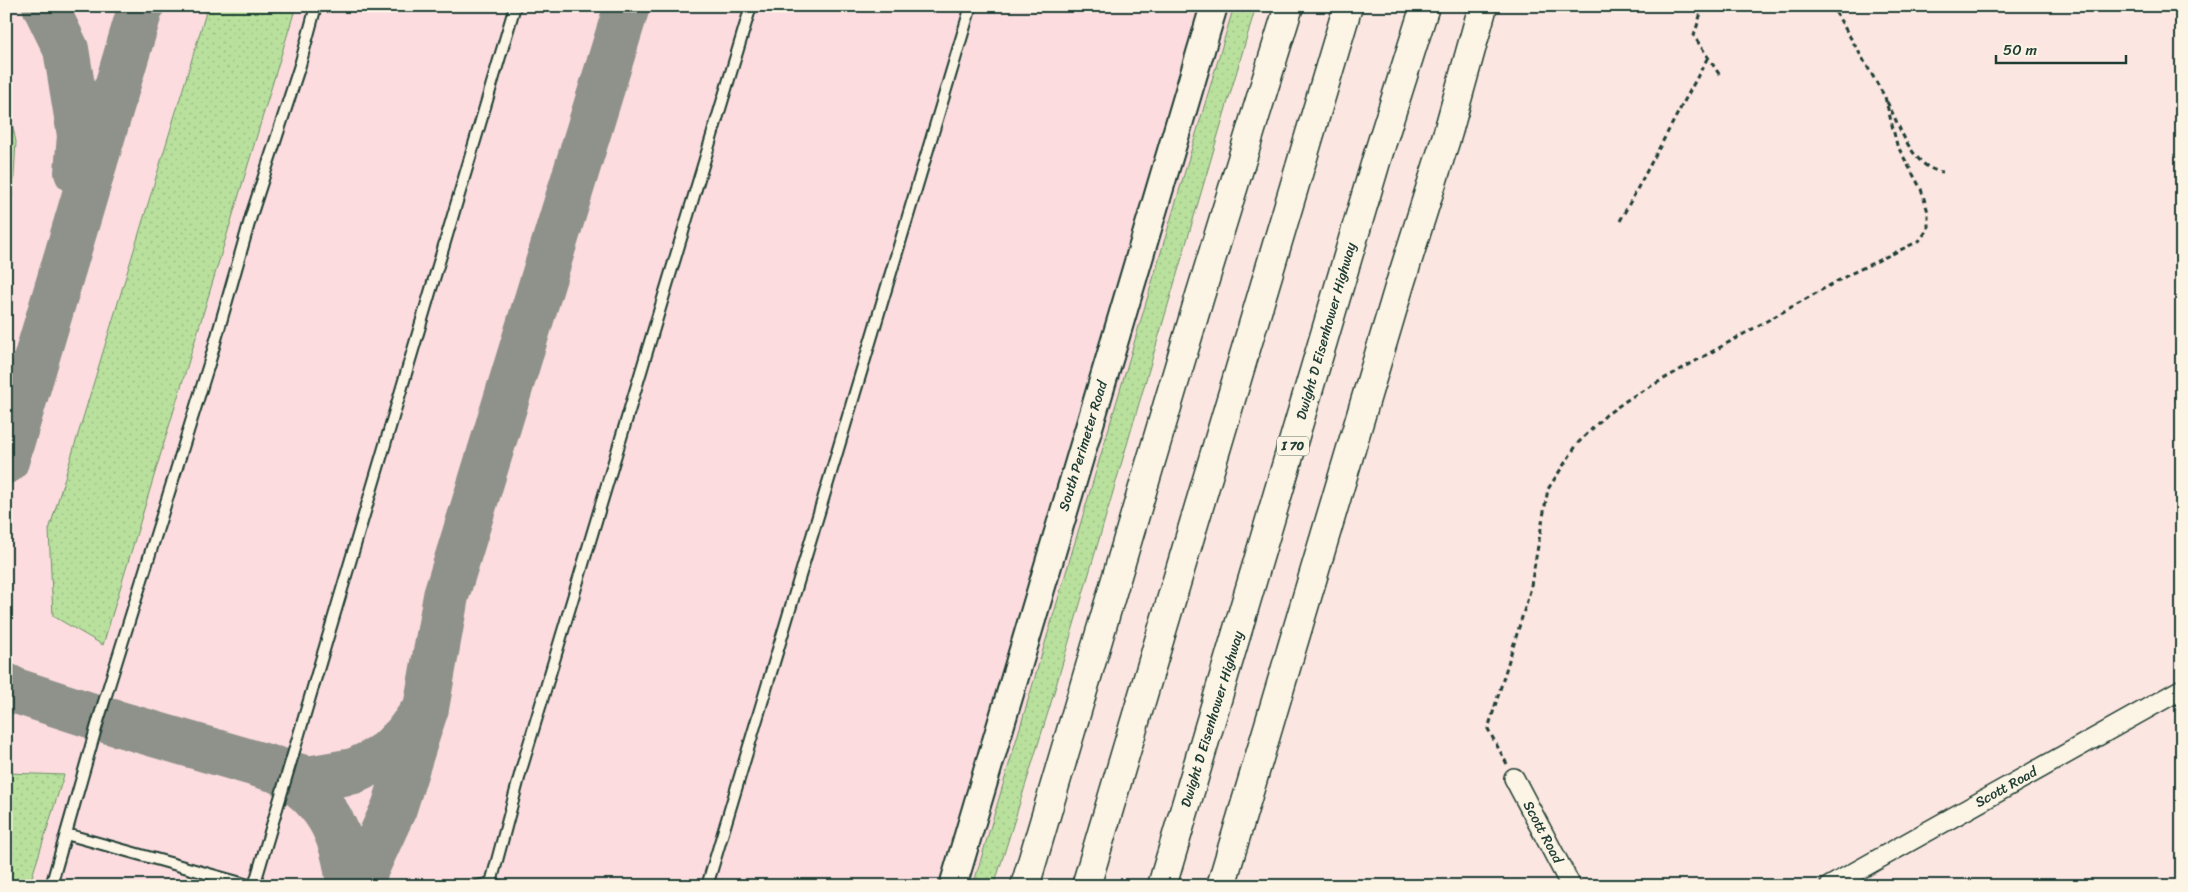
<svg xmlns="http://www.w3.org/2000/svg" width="2188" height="892" font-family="Sriracha,sans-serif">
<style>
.built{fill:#fcdcde}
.grass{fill:url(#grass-dots);stroke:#6c8f68}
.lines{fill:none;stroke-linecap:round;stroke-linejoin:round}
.taxiway{stroke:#8e928a;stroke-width:46}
.lane-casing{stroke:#1f3d34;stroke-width:14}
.street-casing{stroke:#1f3d34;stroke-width:22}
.secondary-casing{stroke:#1f3d34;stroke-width:30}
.highway-casing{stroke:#1f3d34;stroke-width:31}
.path{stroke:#1f3d34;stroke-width:3;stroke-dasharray:5 4;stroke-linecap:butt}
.lane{stroke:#fcf5e5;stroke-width:10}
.street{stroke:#fcf5e5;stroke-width:19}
.secondary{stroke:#fcf5e5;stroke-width:26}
.highway{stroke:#fcf5e5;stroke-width:28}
.labels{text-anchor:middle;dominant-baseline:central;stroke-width:4.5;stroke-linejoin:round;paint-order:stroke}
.shield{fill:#fcf5e5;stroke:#617469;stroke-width:1}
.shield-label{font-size:12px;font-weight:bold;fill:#1f3d34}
.street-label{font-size:14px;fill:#1f3d34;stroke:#fcf5e5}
</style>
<defs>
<pattern id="grass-dots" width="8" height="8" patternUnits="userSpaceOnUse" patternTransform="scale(1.25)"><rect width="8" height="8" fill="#b9e19d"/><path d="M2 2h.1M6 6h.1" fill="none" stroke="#9fc288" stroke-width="1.8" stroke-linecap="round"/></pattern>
</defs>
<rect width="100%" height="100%" fill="#fce6e1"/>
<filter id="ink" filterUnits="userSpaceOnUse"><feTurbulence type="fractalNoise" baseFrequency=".02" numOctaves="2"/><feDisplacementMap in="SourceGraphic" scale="10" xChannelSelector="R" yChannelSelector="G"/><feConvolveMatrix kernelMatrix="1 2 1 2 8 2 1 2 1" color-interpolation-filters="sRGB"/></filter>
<g filter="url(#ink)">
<!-- built -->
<path class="built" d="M6,6H1234L973,886H6Z"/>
<!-- grass -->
<path class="grass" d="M208,6H296L103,645L53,616L49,530Z
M1234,6H1256L1050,706L994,886H973Z
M6,95L16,142L13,192L6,224Z
M7,773L64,775L29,886H6Z"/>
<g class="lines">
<!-- taxiway -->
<path class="taxiway" d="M45,6L66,49L80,135L77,172
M6,461L141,6
M6,686L16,691L99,718L308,779L354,771L371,763L390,751L406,735L420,716
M276,769C325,796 344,832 349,886
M358,886L394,808L417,735L426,708L446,596L627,6"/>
<!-- lane casing -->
<g class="lane-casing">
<path id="lane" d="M66,834L252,886
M491,883L522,767L751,6
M51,886L99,718L209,364L252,213L300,65L316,6
M254,886L515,6
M477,886L491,883L499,886
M707,886L971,6"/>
</g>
<!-- street casing -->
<g class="street-casing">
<path id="street" d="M1514,778L1571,886
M1830,886L2182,689"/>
</g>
<!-- secondary casing -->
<g class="secondary-casing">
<path id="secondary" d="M953,886L1214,6"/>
</g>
<!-- highway casing -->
<g class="highway-casing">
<path id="highway" d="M1025,886L1199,299L1289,6
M1086,886L1348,6
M1162,886L1377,158L1425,6
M1221,886L1400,284L1448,132L1483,6"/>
</g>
<!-- path -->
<path class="path" d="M1703,6L1694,36L1721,77
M1887,102C1900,126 1912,169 1943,172
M1620,221L1708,57
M1507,764L1488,729L1530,591L1548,489L1578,443L1606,415L1630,398L1850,274L1919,241L1928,229V212L1921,189L1897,145L1885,97L1832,6"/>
<!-- lane -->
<use href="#lane" class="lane"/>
<!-- street -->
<use href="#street" class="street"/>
<!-- secondary -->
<use href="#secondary" class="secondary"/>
<!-- highway -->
<use href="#highway" class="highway"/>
</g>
</g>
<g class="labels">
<!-- shield labels -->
<rect class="shield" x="1277" y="436.5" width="32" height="19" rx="4"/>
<g class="shield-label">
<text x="1293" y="446">I 70</text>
</g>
<!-- street labels -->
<g class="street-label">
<text transform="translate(1326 331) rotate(-74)">Dwight D Eisenhower Highway</text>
<text transform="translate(1083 446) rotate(-73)">South Perimeter Road</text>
<text transform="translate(1212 719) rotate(-73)">Dwight D Eisenhower Highway</text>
<text transform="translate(2006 787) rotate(-29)">Scott Road</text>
<text transform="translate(1543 832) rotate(62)">Scott Road</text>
</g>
</g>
<!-- margin -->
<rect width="2188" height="892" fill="none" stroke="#fcf5e5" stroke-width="25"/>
<rect x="12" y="12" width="2163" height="867" fill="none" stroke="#1f3d34" stroke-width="2" filter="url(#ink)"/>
<!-- scale -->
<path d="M1996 55v8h130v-8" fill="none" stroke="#1f3d34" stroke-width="2.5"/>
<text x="2003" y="55" font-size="15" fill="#1f3d34" stroke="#fcf5e5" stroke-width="4" paint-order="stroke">50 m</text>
</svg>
